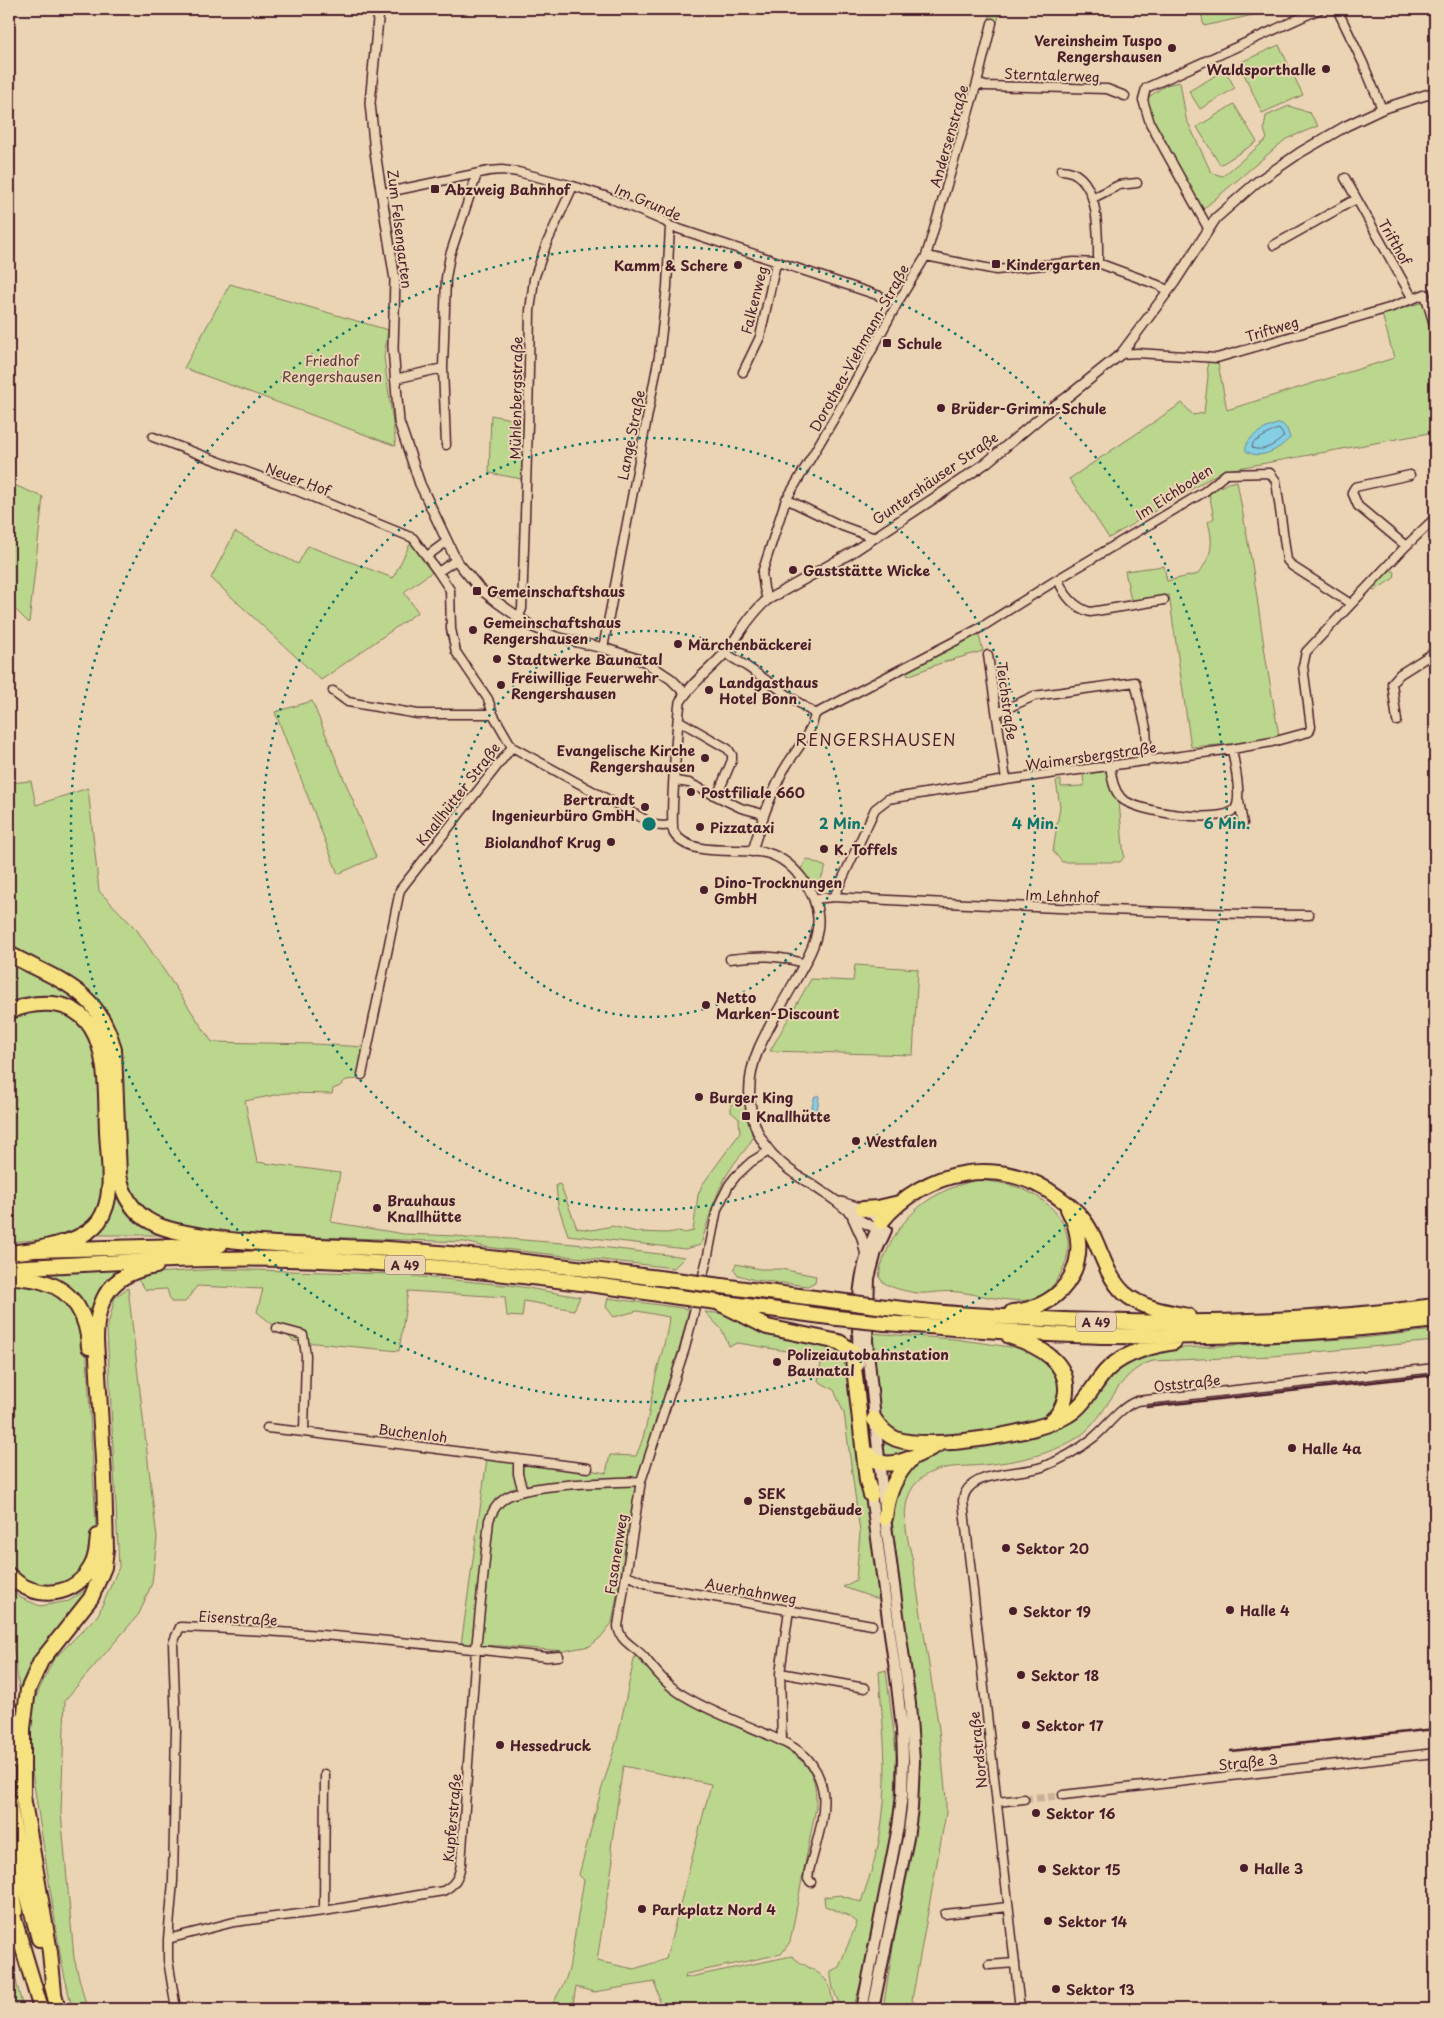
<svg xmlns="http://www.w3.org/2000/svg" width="1444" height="2018" font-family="'Playpen Sans',sans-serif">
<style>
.green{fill:#bbd68d;stroke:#827a5c;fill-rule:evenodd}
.water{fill:#84cfe4;stroke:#6d899a}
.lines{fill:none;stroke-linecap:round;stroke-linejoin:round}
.shore{stroke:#616575;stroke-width:1}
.minor-tunnel{stroke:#cbb099;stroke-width:8;stroke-dasharray:8 4;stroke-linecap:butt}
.minor-casing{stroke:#4a1f2b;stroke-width:11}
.tertiary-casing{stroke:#4a1f2b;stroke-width:12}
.secondary-casing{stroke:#4a1f2b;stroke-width:14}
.motorway-casing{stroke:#4a1f2b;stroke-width:18}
.minor{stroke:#ebd4b4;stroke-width:8}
.tertiary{stroke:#ebd4b4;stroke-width:9}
.secondary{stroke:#ebd4b4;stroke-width:10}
.motorway{stroke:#f7e281;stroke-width:14}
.rail{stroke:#4a1f2b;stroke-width:2.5}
.motorway-bridge-casing{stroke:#4a1f2b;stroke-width:18;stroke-linecap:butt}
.motorway-bridge{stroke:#f7e281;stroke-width:14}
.ring{fill:none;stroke:#0f766e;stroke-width:2.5;stroke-dasharray:2.5 5}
.poi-dot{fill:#4a1f2b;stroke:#ebd4b4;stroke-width:2}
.labels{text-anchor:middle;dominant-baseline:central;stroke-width:4;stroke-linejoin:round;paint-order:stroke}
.shield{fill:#ebd4b4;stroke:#7a5554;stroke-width:1}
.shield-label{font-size:12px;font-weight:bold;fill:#4a1f2b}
.poi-label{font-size:14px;font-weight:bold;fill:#4a1f2b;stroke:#ebd4b4;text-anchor:start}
.street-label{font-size:14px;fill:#4a1f2b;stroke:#ebd4b4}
.park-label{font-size:14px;fill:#5b3a3a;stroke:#ebd4b4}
.quarter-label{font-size:16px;letter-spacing:1px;fill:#4a1f2b;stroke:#ebd4b4}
.centre{fill:#0f766e;stroke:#ebd4b4;stroke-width:2.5}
.ring-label{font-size:15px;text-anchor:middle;font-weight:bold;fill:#0f766e;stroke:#ebd4b4;stroke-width:4;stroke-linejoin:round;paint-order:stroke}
</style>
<rect width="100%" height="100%" fill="#ebd4b4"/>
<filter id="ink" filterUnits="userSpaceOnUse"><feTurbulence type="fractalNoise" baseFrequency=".02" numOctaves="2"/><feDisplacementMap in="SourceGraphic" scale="10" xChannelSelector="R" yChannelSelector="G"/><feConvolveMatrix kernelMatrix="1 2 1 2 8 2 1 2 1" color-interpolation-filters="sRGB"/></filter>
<g filter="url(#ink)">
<!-- green -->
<path class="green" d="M992,9H1001L996,26L988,22Z
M1200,9H1280L1204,26Z
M1279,45L1303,95L1262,113L1239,63Z
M1225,70L1235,88L1200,109L1189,91Z
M1180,82L1186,118L1210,170L1215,174L1223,176L1267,139L1264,129L1266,116L1289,106L1310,113L1318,126L1286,139L1202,210L1155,125L1147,98L1166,85Z
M1234,104L1257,142L1220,165L1197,127Z
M230,284L388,330L384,357L396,446L184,368Z
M1424,302L1435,342V432L1222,471L1109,538L1084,500L1069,479L1182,403L1193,415L1204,413L1208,376L1207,359L1217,358L1227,410L1394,358L1382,314Z
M491,415L526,422L522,479L489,473Z
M1237,481L1253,570L1266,660L1279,736L1259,742L1191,747L1169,595L1131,601L1125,571L1164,566L1167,581L1198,574C1212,556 1214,544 1208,522L1214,518L1209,493L1228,483Z
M9,483L43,497L29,623L9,603Z
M235,532L298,564L308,546L393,578L413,538L436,569L404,592L418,612L321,680L211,578Z
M1389,570H1392L1395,572L1394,578L1374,591L1372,589Z
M978,632L983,651L941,663L908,676L905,669Z
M312,701L376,857L338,874L275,712Z
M1109,771L1119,802L1124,857L1120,862H1062L1053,851L1060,806L1056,781L1061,780V787L1084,786L1083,774Z
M31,781L36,805L88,788L99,891L137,930L212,1042L314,1044L365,1047L359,1079L346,1080L340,1086L333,1089L332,1094L285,1093L245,1101L257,1162L340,1173L331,1222L404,1234L457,1236L465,1238H497L575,1244L685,1257L674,1268L485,1247L465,1242L231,1234L174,1227L144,1214L125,1188L120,1046C114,1029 107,1014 96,999L90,1005L98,1026C69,997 48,991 9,1005V783Z
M807,859L826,867L818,886L811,882L801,869Z
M855,965L918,969L913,1055L770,1051L811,979L853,981Z
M56,1008L86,1024L100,1062L104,1168L102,1201L96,1217L84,1227L69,1234L50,1239L9,1242V1017L23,1011Z
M731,1098L746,1100V1113L753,1138C746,1151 735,1160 728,1173C715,1195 708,1220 701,1245L685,1249L568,1235L558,1206L556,1185L560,1184L577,1228L592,1230L612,1226L637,1232L667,1233L679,1231L685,1233L693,1231L698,1195L702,1185L740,1133L739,1119L731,1112Z
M978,1180C996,1182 1013,1184 1029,1192C1072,1214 1081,1254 1049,1290C1044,1295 1036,1298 1029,1300C1012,1303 976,1294 958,1292C944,1290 930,1294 916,1293C906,1291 888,1288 881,1280C877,1274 882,1264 884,1258C901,1214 932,1190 978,1180Z
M115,1187L172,1235H92L109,1218Z
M736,1264L760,1269H781L816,1276L815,1282L808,1286L755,1280L738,1275L734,1269Z
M132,1265L124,1274L95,1332C82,1292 70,1292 36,1274Z
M220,1269L392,1274L516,1286L580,1297L574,1310L524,1301L522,1317L507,1316L505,1297L408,1291L399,1351L294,1341L257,1312L263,1289L197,1286L185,1302H171L167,1289L146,1290L137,1279L152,1273Z
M9,1281H29L70,1301L86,1338L97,1546L91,1564L61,1590L21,1581L9,1566Z
M128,1288L157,1538L152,1583L139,1614L65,1700L61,1812L74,1958L87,2009H72L61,1960L31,1765V1707L53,1660L98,1615L119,1567L107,1329L115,1297Z
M608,1298L689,1309L680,1346L638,1478L612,1623L600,1638L590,1646L563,1651L501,1646L461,1645L487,1459L510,1456L606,1473L610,1455L636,1456C647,1432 649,1410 654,1385C658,1362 667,1340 669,1317L637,1311L614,1317L606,1307Z
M705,1312L727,1314L846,1351L880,1600L843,1587L856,1580L860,1532L844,1413L834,1390L818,1381L822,1357L738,1343L729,1346L722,1330Z
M1435,1330V1341L1272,1356L1153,1361C1114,1372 1110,1417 1077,1438C1050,1455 1015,1462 983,1465C967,1467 950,1465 934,1471C896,1486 904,1527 912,1557L939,1729L946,1799V1813L912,2000L920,2009H883L898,1916L912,1846L919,1774V1740L914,1694L892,1521V1506L908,1467L929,1454L944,1449L1038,1434L1119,1364L1165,1349L1361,1338Z
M870,1333L954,1339L1025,1349L1045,1360L1060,1378V1399L1050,1414L1032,1423L991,1431L923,1439L889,1430L878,1416Z
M881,1434L932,1446L890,1458L885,1455Z
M97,1582L83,1604L33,1660L20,1695L9,1616V1586L19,1597L40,1606L69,1601Z
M635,1655C651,1673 667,1693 689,1704C718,1720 789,1742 807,1767C816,1778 816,1793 816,1807L790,1942L781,1954L686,1974L685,1978L792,1956C802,1966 820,1970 828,1983C833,1991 830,2002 837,2009H658L659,1998L655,1982L594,1992L576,1987L572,2009H550L565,1981L569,1969L584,1880L579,1875L601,1791L617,1740ZM623,1766L711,1784L666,1959L634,1969L597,1961L613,1860L611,1848Z
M886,1670L896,1751L895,1802L882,1889L863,1976L853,2009H844C836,2002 830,1982 831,1971L839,1967L857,1922L849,1916L825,1906L824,1897L840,1895L861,1902C870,1876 879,1849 882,1821C889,1772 882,1721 879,1672Z
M9,1952L23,2009H9Z"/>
<!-- water -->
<path class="water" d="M1281,423L1287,429L1290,438C1279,449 1261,461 1246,451C1244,436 1269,426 1281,423Z
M818,1095L819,1097L817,1112L814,1114L811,1112L814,1098Z
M947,2002L955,2004L958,2009H938L940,2004Z"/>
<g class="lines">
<!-- shore -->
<path class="shore" d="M1275,430L1279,429L1284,436C1276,445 1263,452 1252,448L1253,443Z"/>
<!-- minor-tunnel -->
<path class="minor-tunnel" d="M1024,1799L1063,1795"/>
<!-- minor casing -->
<g class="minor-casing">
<path id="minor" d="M1337,9L1363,63L1382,109
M977,83L985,86L1107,89L1125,96
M1061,170C1101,171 1098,236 1098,263
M1345,178L1413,299
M383,193L489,171L502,170L518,172L573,186L605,196L666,222L670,226L898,302
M1093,198L1119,185L1137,183
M1208,228L1150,123L1143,100L1146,88L1320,9
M1274,245L1356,199
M926,256L996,270L1074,262L1098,263L1158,285L1168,291
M1121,354L1137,353L1217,358L1389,308L1425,294L1435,328
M743,372L760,337L776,263
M395,379L443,368
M153,437L290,488L413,538L438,572L450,590L451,629L456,652L488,699L493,714L512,747
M446,445L443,368L446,278L450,255L477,174
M786,499L842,526L875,538
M1406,546L1358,506L1352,492L1355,487L1410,475
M427,556L446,542
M438,572L456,560
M1058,579C1064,595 1073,607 1090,612L1164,600
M767,600L764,588L762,573L785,502L842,405L898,302L926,256L977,83L992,23
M518,618L522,609L528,424L530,311L534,279L546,245L573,186
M603,648L659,356L667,287L670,226
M725,653L746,666L815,714
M988,655L1006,780
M333,691L348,702L418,714H493
M997,713L1034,696L1135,682L1146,728L1148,761
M815,714L980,628L1058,579L1204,492L1226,474L1270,473L1276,481L1287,560L1292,566L1351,604
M678,720L728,749L732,755V760L717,796
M1397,721L1392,683L1400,674L1435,652
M512,747L655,825L663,826L672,825
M1110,766C1112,778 1113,789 1121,798C1135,812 1222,825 1235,809C1243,798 1234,762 1232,749
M675,781L689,783L741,808L763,814
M1239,801L1243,824
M752,852C760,825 769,800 781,775C791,755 811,736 815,714
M834,897L875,809L888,799L1006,780L1232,749L1272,742L1309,732L1311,727L1303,666L1306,652L1406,546L1435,518
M814,899L834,897C993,906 1151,913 1309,915
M730,959C758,956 778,954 805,964
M362,1075L400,890L512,747
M769,1151L751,1162L736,1176L729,1185L717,1209L708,1255L685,1348L641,1481L618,1626C619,1641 634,1646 644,1657C657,1673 669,1688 688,1698C712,1712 739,1722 764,1733C779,1740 795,1746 807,1758C815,1767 821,1780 823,1792C826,1818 815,1846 809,1871L808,1879L811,1882
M277,1328L303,1335L306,1355L304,1432L588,1468
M267,1428L304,1432
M518,1459V1474L523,1491
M627,1575L652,1586L872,1625
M780,1673L865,1688
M782,1741L780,1673L789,1610
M1063,1795L1435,1753
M997,1802L1024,1799
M324,1911L325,1774
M945,1914L1008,1907
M168,1939L234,1922L324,1911L443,1891C455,1885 459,1877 461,1864L476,1649L489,1520C493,1511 496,1504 505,1498C528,1483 610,1483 641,1481
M989,1965L1015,1963
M176,2009L168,1960V1939L173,1881L176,1728L173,1643L180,1627C303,1631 425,1644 547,1657L559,1656
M1020,2009L963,1501C966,1470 1019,1475 1042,1467C1061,1460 1077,1451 1093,1438C1107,1427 1120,1407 1137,1401L1435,1368"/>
</g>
<!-- tertiary casing -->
<g class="tertiary-casing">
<path id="tertiary" d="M379,9L370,103L375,152L395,280L393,348L399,422L420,484L456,560L479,588L497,602L531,626L556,637L603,648L644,661L671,679L685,693
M841,1202C857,1207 873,1211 883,1225
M853,1218L862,1238L866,1256
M884,1229C864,1228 851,1212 836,1201C828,1195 819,1190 811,1184C797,1176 783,1166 772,1154C746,1125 744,1082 759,1048C769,1025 783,1003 795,981C806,961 819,941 818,918C817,904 811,890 803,880C794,868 782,857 767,853C742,846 690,859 674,833C669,825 678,718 680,702C691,683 710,670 724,654C740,635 748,616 767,600L851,553L948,489L986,463L1054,406L1066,398L1121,354L1174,283L1216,218L1257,182L1301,152L1346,126L1382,109L1435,92"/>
</g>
<!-- secondary casing -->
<g class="secondary-casing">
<path id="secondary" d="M859,1365C857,1316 855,1266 881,1222
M862,2009L898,1827L902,1795L903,1759L902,1729L896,1677L871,1495L872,1489
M873,2009L908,1838L912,1808L914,1761L910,1704L885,1518L867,1341L869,1278L876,1252L886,1230"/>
</g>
<!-- motorway casing -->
<g class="motorway-casing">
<path id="motorway" d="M9,954C59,981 99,989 114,1050L119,1175C123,1196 133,1213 153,1223C168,1231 187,1233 204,1236C265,1247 327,1245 389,1249C488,1256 585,1269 683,1281
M9,1012C23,1005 38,1003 53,1004C112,1010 105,1088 107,1131C108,1159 116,1196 99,1221C84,1241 56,1244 34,1250
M863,1209L878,1208L899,1203
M881,1222C925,1168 1002,1155 1058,1197C1066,1203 1075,1209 1081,1217C1100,1239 1102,1272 1124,1293C1141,1308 1166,1312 1188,1316
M9,1253L34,1250L220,1245
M9,1268C102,1263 195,1257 288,1259C419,1262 549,1277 679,1297
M9,1276C20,1278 32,1278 44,1282C74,1291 88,1317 89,1347
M721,1286L838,1301
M717,1302L767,1327L839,1342L851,1350L853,1359L867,1481L871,1495
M725,1303L837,1318
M886,1307C932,1313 979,1316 1026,1318C1162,1326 1300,1324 1435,1306
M1012,1312C1067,1308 1095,1257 1068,1209
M885,1323C960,1328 1035,1335 1111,1336C1219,1338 1328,1334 1435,1320
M1009,1336C1037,1345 1073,1362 1065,1398C1063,1407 1059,1415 1051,1421
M874,1419C880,1428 886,1435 896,1439C928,1451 1038,1434 1068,1415C1085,1405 1092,1387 1105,1372C1121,1354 1150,1346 1174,1342
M868,1454C886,1476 920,1454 939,1444
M885,1518C887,1494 895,1475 912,1458
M9,1575C34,1602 77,1598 93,1563C97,1554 97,1545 98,1536
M9,1708L17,1760
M22,1791L50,1952L54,1993
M23,1799V1728L28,1690L41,1661L91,1598L104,1567L106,1549L104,1477L96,1340C96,1298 111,1273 156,1266
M9,1801L25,1886L39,1939
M9,1876L16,1910
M9,1902L41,2009
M52,1986L58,2009"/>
</g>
<!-- minor -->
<use href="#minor" class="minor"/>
<!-- tertiary -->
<use href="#tertiary" class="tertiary"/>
<!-- secondary -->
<use href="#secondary" class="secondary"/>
<!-- motorway -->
<use href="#motorway" class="motorway"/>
<!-- rail -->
<path class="rail" d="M1147,1407L1435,1375
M1231,1751L1435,1729"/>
<!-- motorway-bridge casing -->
<g class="motorway-bridge-casing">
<path id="motorway-bridge" d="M683,1281L721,1286
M679,1297L717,1302
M838,1301L886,1307
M837,1318L885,1323"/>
</g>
<!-- motorway-bridge -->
<use href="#motorway-bridge" class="motorway-bridge"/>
</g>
</g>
<!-- distance rings -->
<g class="ring">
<circle cx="649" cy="824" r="193"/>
<circle cx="649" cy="824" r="386"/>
<circle cx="649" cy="824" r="578"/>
</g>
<!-- markers -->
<g class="poi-dot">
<circle cx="1172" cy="48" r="5"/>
<circle cx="1326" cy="69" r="5"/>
<rect x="430" y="184" width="10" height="10" rx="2.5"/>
<rect x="991" y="259" width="10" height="10" rx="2.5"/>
<circle cx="738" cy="265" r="5"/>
<rect x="882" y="338" width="10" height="10" rx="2.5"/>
<circle cx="941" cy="408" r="5"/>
<circle cx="793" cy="570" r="5"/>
<rect x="472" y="586" width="10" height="10" rx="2.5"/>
<circle cx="473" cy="630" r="5"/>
<circle cx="678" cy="644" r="5"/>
<circle cx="497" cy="659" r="5"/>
<circle cx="501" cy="685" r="5"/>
<circle cx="709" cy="690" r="5"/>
<circle cx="705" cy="758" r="5"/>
<circle cx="691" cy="792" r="5"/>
<circle cx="645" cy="807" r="5"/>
<circle cx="700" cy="827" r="5"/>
<circle cx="611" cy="842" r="5"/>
<circle cx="824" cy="849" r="5"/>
<circle cx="704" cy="890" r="5"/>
<circle cx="706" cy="1005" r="5"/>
<circle cx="699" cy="1097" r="5"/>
<rect x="741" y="1111" width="10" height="10" rx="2.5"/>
<circle cx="856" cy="1141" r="5"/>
<circle cx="377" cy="1208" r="5"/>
<circle cx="777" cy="1362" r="5"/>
<circle cx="1292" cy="1448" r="5"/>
<circle cx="748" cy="1501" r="5"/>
<circle cx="1006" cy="1548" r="5"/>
<circle cx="1230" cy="1610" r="5"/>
<circle cx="1013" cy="1611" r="5"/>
<circle cx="1021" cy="1675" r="5"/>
<circle cx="1026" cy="1725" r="5"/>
<circle cx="500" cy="1745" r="5"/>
<circle cx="1036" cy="1813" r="5"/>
<circle cx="1244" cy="1868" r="5"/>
<circle cx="1042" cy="1869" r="5"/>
<circle cx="642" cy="1909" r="5"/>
<circle cx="1048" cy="1921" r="5"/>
<circle cx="1056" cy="1989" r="5"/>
</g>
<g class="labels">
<!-- shield labels -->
<g class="shield">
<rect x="385" y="1255.5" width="40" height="19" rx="4"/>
<rect x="1076" y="1312.5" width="40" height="19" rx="4"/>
</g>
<g class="shield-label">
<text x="405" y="1265">A 49</text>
<text x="1096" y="1322">A 49</text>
</g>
<!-- poi labels -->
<g class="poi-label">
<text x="1162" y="40" text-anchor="end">Vereinsheim Tuspo<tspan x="1162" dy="16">Rengershausen</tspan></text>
<text x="1316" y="69" text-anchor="end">Waldsporthalle</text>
<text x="445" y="189">Abzweig Bahnhof</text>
<text x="1006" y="264">Kindergarten</text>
<text x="728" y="265" text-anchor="end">Kamm &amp; Schere</text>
<text x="897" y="343">Schule</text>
<text x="951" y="408">Brüder-Grimm-Schule</text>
<text x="803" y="570">Gaststätte Wicke</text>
<text x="487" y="591">Gemeinschaftshaus</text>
<text x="483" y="622">Gemeinschaftshaus<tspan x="483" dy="16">Rengershausen</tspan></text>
<text x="688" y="644">Märchenbäckerei</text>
<text x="507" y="659">Stadtwerke Baunatal</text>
<text x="511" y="677">Freiwillige Feuerwehr<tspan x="511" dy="16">Rengershausen</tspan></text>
<text x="719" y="682">Landgasthaus<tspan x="719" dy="16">Hotel Bonn</tspan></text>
<text x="695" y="750" text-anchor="end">Evangelische Kirche<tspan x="695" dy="16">Rengershausen</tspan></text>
<text x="701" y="792">Postfiliale 660</text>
<text x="635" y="799" text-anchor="end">Bertrandt<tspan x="635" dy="16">Ingenieurbüro GmbH</tspan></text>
<text x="710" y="827">Pizzataxi</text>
<text x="601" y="842" text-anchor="end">Biolandhof Krug</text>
<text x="834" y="849">K. Toffels</text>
<text x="714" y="882">Dino-Trocknungen<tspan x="714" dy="16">GmbH</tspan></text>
<text x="716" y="997">Netto<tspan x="716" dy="16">Marken-Discount</tspan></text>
<text x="709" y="1097">Burger King</text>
<text x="756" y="1116">Knallhütte</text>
<text x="866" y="1141">Westfalen</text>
<text x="387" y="1200">Brauhaus<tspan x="387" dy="16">Knallhütte</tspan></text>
<text x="787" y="1354">Polizeiautobahnstation<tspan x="787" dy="16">Baunatal</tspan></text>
<text x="1302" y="1448">Halle 4a</text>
<text x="758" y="1493">SEK<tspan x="758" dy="16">Dienstgebäude</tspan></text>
<text x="1016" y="1548">Sektor 20</text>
<text x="1240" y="1610">Halle 4</text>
<text x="1023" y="1611">Sektor 19</text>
<text x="1031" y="1675">Sektor 18</text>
<text x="1036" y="1725">Sektor 17</text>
<text x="510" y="1745">Hessedruck</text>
<text x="1046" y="1813">Sektor 16</text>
<text x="1254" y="1868">Halle 3</text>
<text x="1052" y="1869">Sektor 15</text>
<text x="652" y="1909">Parkplatz Nord 4</text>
<text x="1058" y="1921">Sektor 14</text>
<text x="1066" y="1989">Sektor 13</text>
</g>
<!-- street labels -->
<g class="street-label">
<text transform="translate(1052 75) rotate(2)">Sterntalerweg</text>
<text transform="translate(949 136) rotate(-74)">Andersenstraße</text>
<text transform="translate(648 202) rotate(23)">Im Grunde</text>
<text transform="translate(400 229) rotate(83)">Zum Felsengarten</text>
<text transform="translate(1395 242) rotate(60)">Trifthof</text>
<text transform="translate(754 300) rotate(-76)">Falkenweg</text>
<text transform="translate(1272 329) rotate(-17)">Triftweg</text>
<text transform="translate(859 348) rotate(-61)">Dorothea-Viehmann-Straße</text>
<text transform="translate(516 398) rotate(-89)">Mühlenbergstraße</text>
<text transform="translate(631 435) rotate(-79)">Lange Straße</text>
<text transform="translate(935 478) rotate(-35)">Guntershäuser Straße</text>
<text transform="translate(298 479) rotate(21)">Neuer Hof</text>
<text transform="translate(1174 492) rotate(-33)">Im Eichboden</text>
<text transform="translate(1007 701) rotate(82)">Teichstraße</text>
<text transform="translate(1091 756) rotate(-8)">Waimersbergstraße</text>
<text transform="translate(458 794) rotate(-52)">Knallhütter Straße</text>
<text transform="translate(1062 896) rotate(2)">Im Lehnhof</text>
<text transform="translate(1187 1383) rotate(-6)">Oststraße</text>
<text transform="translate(413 1433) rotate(7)">Buchenloh</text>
<text transform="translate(616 1554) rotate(-81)">Fasanenweg</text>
<text transform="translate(751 1591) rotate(10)">Auerhahnweg</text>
<text transform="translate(238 1618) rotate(3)">Eisenstraße</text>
<text transform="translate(978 1750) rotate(-96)">Nordstraße</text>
<text transform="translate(1248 1762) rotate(-6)">Straße 3</text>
<text transform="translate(452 1818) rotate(-85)">Kupferstraße</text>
</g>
<!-- park labels -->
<g class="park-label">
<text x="332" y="360">Friedhof<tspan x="332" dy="16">Rengershausen</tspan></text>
</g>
<!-- quarter labels -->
<g class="quarter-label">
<text x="876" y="739">RENGERSHAUSEN</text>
</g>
</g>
<circle cx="649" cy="824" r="8" class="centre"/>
<g class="ring-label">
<text x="842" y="829">2 Min.</text>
<text x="1035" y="829">4 Min.</text>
<text x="1227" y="829">6 Min.</text>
</g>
<!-- margin -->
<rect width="1444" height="2018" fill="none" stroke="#ebd4b4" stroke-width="30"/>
<rect x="15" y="15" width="1414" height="1988" fill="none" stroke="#4a1f2b" stroke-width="2" filter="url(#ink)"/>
</svg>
